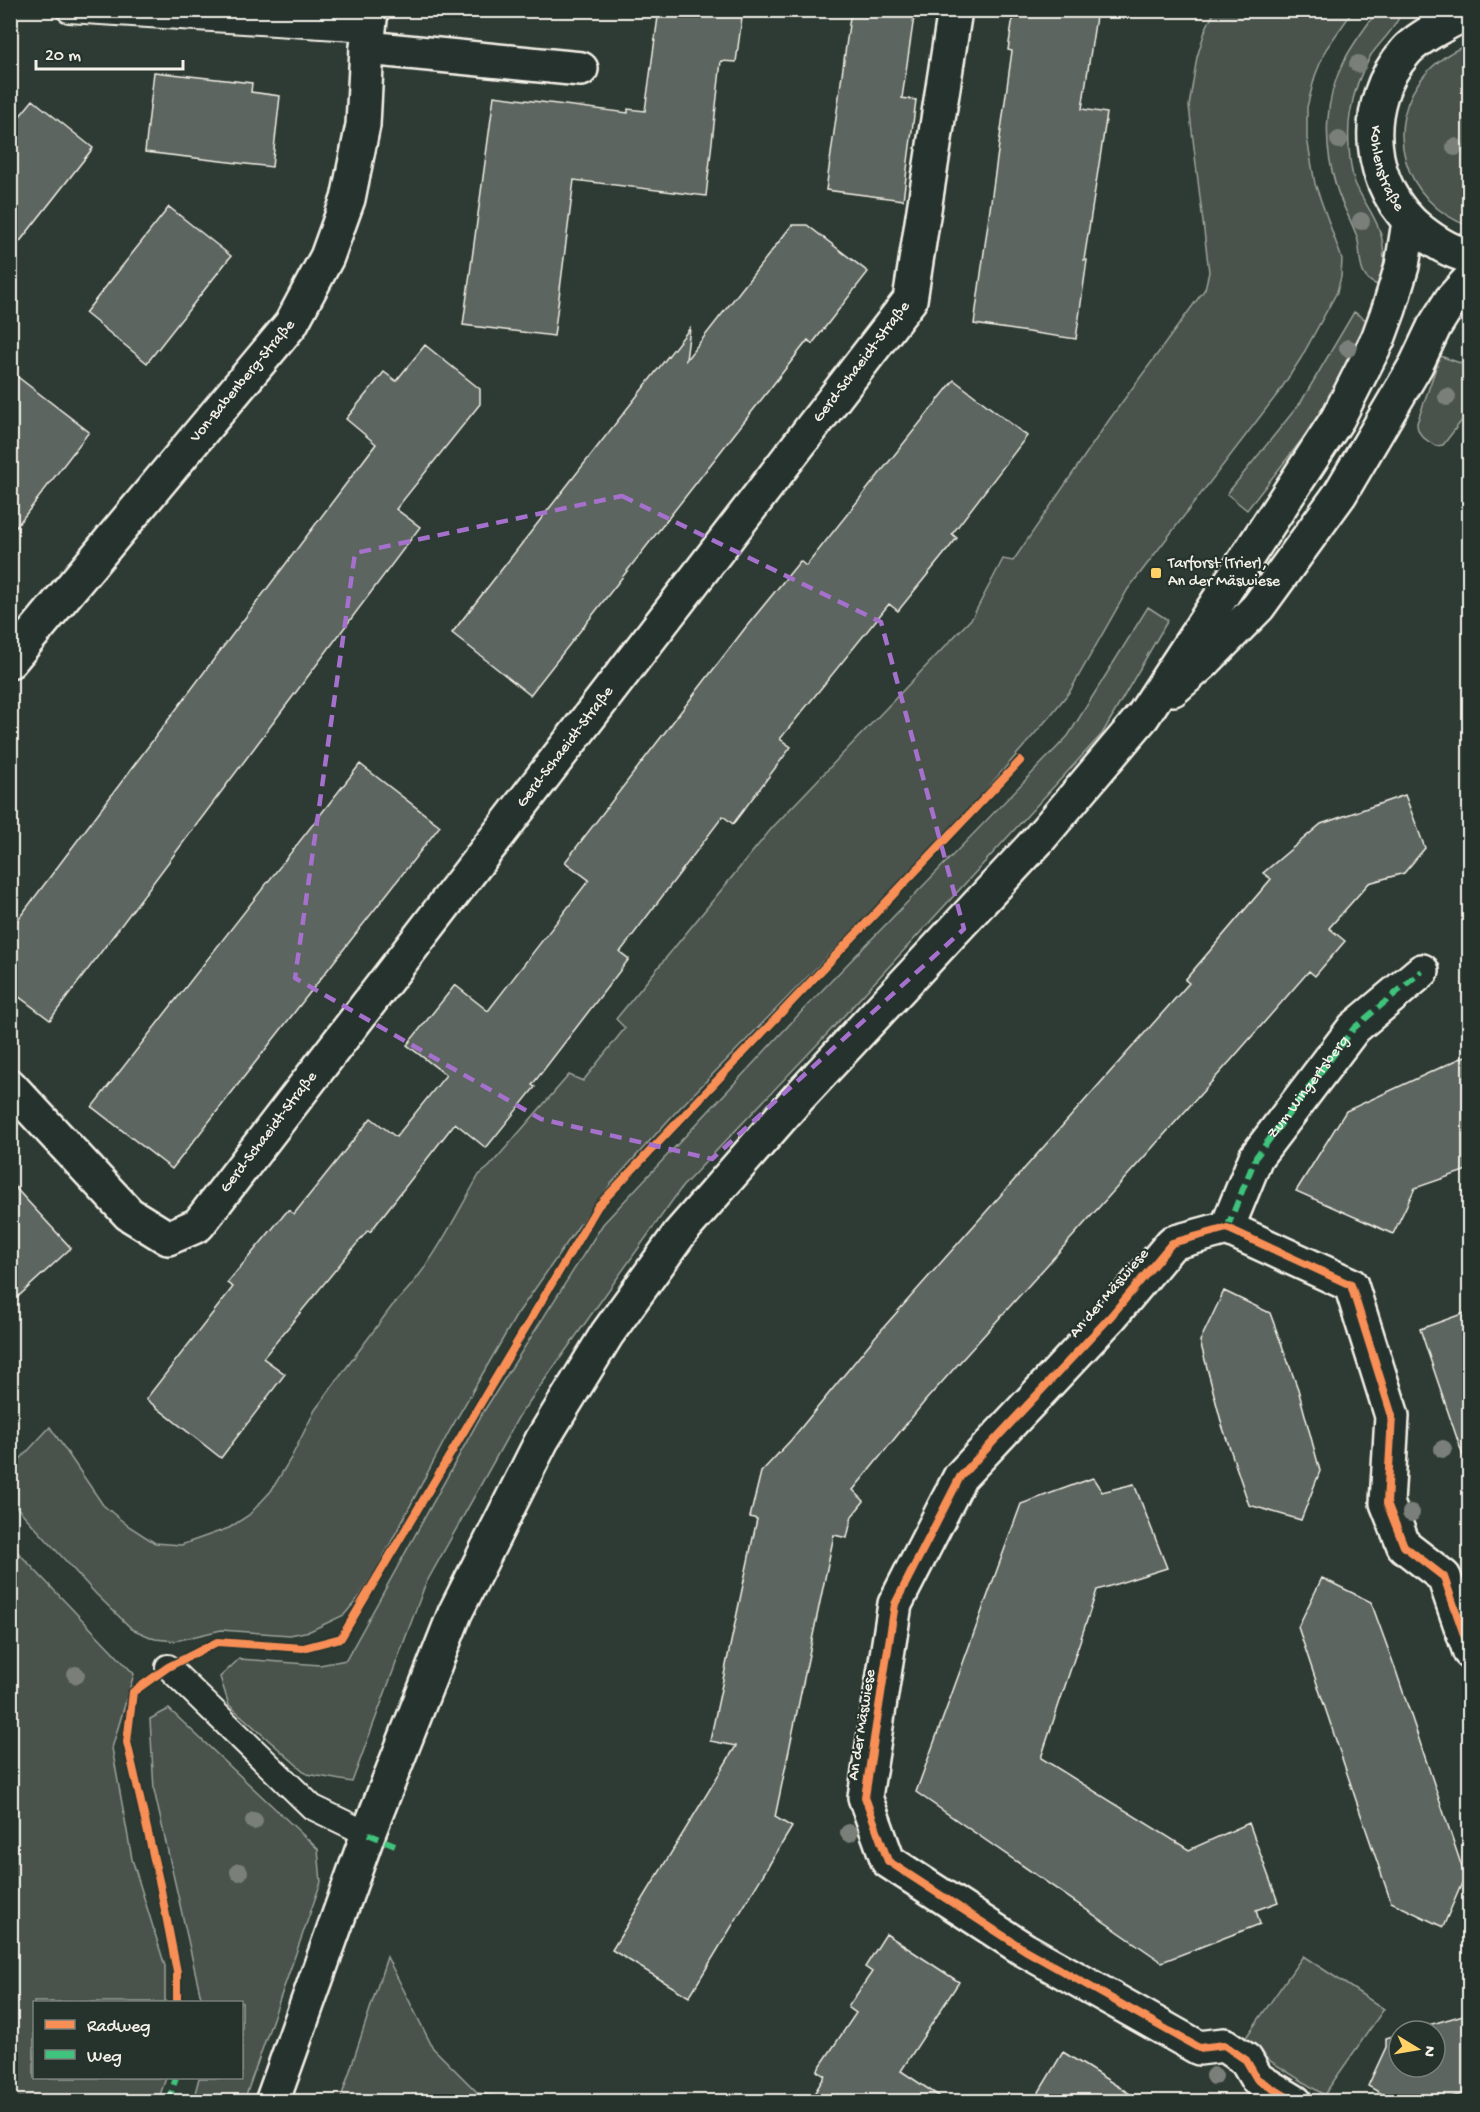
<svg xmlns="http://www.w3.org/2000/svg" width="1480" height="2112" font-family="'Gochi Hand',sans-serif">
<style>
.green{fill:#48524c;stroke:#9ea29a;stroke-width:1.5}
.building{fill:#5c655e;stroke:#f4f1e8;stroke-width:1.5}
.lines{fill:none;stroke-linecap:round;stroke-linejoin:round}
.lane-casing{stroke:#f4f1e8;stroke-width:28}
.street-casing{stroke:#f4f1e8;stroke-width:38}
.secondary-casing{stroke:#f4f1e8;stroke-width:38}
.lane{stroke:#26332d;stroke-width:24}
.street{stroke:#26332d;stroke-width:33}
.secondary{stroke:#26332d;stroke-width:33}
.quiet{stroke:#40c37c;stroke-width:6;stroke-dasharray:12 6;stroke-linecap:butt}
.cycleway-casing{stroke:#26332d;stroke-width:11}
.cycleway{stroke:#f78f57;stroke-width:8}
.tree{fill:#7a8079}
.marked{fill:none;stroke:#a571cd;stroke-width:4.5;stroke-dasharray:12 8;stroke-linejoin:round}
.poi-dot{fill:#ffd166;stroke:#26332d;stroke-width:2}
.labels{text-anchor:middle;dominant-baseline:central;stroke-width:4.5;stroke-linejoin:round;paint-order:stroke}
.street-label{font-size:16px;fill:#f4f1e8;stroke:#26332d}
.poi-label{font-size:16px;fill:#f4f1e8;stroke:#26332d;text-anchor:start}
</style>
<rect width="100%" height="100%" fill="#2e3b34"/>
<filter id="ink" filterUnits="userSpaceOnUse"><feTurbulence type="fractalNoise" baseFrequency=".0167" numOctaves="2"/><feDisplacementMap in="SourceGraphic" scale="12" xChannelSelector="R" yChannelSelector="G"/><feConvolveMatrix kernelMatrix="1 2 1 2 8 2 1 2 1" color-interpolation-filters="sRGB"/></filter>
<g filter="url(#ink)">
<!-- green -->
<path class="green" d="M1215,11H1353L1326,49L1315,76L1307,107V138L1315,184L1342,259L1341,277L1337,292L1301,358L1279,392L1128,589L1070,691L1050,716L979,798L867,916L674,1114L610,1185L578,1227L516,1316L450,1430L378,1567L360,1596L344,1615L310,1631L290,1635L221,1630L175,1641L155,1639L132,1629L96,1594L11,1501V1469L50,1427L103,1505L127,1525L155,1543L181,1545L229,1528L249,1515L271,1491L291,1458L315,1410L392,1306C430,1270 454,1219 479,1175L489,1167L569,1075L583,1081L625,1028L616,1019L772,828L972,618L1003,559L1013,561L1109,420L1205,289L1209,272L1189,106L1197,57L1206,28Z
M1377,11H1402C1395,29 1382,40 1371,55C1360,73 1353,95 1350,115C1347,133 1349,166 1355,183C1362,200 1375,215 1380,232C1386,250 1384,269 1381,286C1354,279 1363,256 1357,237C1351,219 1341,204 1336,186C1323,144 1324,100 1344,61C1353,43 1366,27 1377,11Z
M1469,45H1470L1469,226C1404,203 1379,125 1427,72C1439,60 1453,49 1469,45Z
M1354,312L1371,323L1348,375L1318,419L1247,510L1227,494L1301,402Z
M1440,356L1469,366V411L1443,445L1436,446C1426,440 1417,435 1417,423Z
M1148,607L1168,620L1102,734L829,1032L682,1187L519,1416L425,1585L352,1782L307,1774L229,1705L220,1677L239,1659L320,1665L346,1660L482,1414L603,1224L804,1009L1068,736Z
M11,1545L134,1674L112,1748L132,1859L165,1966V2002H34V2078H166L158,2101H11Z
M169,1709L318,1849L321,1882L244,2101H193L199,2078H242V2002H202L154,1790L150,1719Z
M1303,1956L1384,2009L1324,2095L1242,2043Z
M387,1957L433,2048L478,2093L527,2101H340Z"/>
<!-- building -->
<path class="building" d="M659,10H743L736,62L721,61L706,196L574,180L554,336L463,325L494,96L628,113V109L645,111Z
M851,10H915L902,98L916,100L903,200L826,190Z
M1014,10H1097L1082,109L1107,113L1084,260H1087L1076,339L974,324L1012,51L1008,50Z
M154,72L252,83L251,92L280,96L272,167L145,152Z
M33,100L93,148L10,254V128Z
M169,207L231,256L147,363L85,313Z
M792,225H807L868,272L812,344L808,340L530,695L452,633L690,328L686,360Z
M425,345L480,389V404L396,509L420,527L50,1020L10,990V930L376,444L346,419L384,372L396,381Z
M10,371L89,432L10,535Z
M954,380L1027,436L952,534L957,538L898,611L889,604L780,739L791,747L733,824L723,816L620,952L629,959L532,1085L535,1087L486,1148L455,1123L370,1232L368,1230L263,1358L285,1374L221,1458L146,1399L233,1287L227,1283L288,1210L294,1214L371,1118L396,1137L446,1075L407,1045L455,985L488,1011L589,880L565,862L746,627L800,561L806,566Z
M360,764L440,826L172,1169L92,1107Z
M1405,795L1425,848L1404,873L1369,883L1329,928L1345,941L1315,976L1309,971L1233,1058L925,1401L853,1490L864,1501L852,1516L847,1538L834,1535L775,1817L792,1827L689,1997L612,1950L736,1746L710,1741L757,1519L750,1517L761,1472L791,1440L875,1337L1189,983L1185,980L1271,879L1263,873L1321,824Z
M1470,1054V1169L1415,1188L1393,1234L1296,1191L1346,1111Z
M10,1182L71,1248L10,1304Z
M1224,1291L1270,1313L1298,1389L1320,1471L1301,1520L1249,1505L1222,1425L1200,1341Z
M1470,1311V1455L1463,1456L1420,1329Z
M1093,1478L1102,1492L1134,1484L1167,1568L1097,1590L1041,1758L1189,1850L1249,1823L1278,1902L1256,1910L1260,1924L1162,1962L916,1792L1021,1504Z
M1322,1578L1371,1602L1395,1668L1465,1876L1443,1927L1391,1902L1360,1812L1298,1627Z
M886,1934L959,1982L901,2071L948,2102H809L825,2076L817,2071L856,2013L848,2007L872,1972L865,1967Z
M1470,2013V2092L1434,2102H1396L1368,2086L1386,2047V2038L1399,2034V2067H1435V2031H1408Z
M1063,2052L1143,2102H1033Z"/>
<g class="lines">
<!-- lane casing -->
<g class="lane-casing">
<path id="lane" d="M69,10L369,29
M168,1667L312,1807L368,1834"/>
</g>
<!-- street casing -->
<g class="street-casing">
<g id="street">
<path d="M367,48L581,69"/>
<path id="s1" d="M10,661L291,324L327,257L348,199L363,125L367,48L371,10"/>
<path id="s2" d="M10,1086L129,1214L168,1238L198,1225L910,300L955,10"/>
<path id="s3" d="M1227,1228L1256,1157L1354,1028L1422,971"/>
<path d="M1295,2102L1257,2079L1246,2060L1224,2045L1199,2048L1025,1950L888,1861L865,1797L895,1604L960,1477L1111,1316L1172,1243L1227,1228L1351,1285L1392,1416L1387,1503L1404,1546L1444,1577L1470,1652"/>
</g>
</g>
<!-- secondary casing -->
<g class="secondary-casing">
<g id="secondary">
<path id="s4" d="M1470,13C1459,16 1450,21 1440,27C1429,33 1415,41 1406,51C1359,103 1366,188 1421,231C1435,242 1452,253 1470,256"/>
<path d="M1173,689L1204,662L1258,607L1340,494L1416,365L1434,327L1451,300L1470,279"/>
<path d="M272,2102L368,1834L455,1613L542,1440L607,1334L680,1233L799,1097L1039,839L1143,716L1338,418L1378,339L1389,309L1402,266L1409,222"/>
</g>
</g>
<!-- lane -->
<use href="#lane" class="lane"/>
<!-- street -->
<use href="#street" class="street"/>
<!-- secondary -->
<use href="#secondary" class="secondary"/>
<!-- quiet -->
<path class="quiet" d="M1227,1228L1256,1157L1354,1028L1422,971
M368,1834L395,1845
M168,2102L176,2078"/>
<!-- cycleway casing -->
<g class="cycleway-casing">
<path id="cycleway" d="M177,2002V1972L160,1885L127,1742L133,1692L168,1667L217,1642L303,1648L341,1638L598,1206L1020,761
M1295,2102L1257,2079L1246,2060L1224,2045L1199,2048L1025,1950L888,1861L865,1797L895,1604L960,1477L1111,1316L1172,1243L1227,1228L1351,1285L1392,1416L1387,1503L1404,1546L1444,1577L1470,1652"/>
</g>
<!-- cycleway -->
<use href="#cycleway" class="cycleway"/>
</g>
<!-- trees -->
<g class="tree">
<circle cx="1358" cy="64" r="9"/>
<circle cx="1339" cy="140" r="9"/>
<circle cx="1455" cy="147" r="9"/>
<circle cx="1361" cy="221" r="9"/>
<circle cx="1348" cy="348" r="9"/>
<circle cx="1447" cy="397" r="9"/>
<circle cx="1443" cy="1449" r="9"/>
<circle cx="1411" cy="1513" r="9"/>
<circle cx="76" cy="1675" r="9"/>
<circle cx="254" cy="1821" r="9"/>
<circle cx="849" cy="1833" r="9"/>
<circle cx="239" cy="1872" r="9"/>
<circle cx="1214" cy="2076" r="9"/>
</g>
</g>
<!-- marked area -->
<path class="marked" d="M622,496L881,622L964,929L712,1159L541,1119L295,978L355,553Z"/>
<!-- markers -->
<rect class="poi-dot" x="1150" y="567" width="12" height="12" rx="3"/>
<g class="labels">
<!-- street labels -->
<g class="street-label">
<text stroke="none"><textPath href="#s4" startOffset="202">Kohlenstraße</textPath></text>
<text stroke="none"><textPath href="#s2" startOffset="1342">Gerd-Schaeidt-Straße</textPath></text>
<text stroke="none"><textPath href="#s1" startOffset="364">Von-Babenberg-Straße</textPath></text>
<text stroke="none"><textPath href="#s2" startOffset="856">Gerd-Schaeidt-Straße</textPath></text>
<text stroke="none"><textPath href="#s3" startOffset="164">Zum Wingertsberg</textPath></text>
<text stroke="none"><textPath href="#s2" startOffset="370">Gerd-Schaeidt-Straße</textPath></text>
<text transform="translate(1110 1294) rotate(-49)">An der Mäswiese</text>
<text transform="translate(863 1725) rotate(-81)">An der Mäswiese</text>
</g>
<!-- poi labels -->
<g class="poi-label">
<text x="1168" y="564">Tarforst (Trier),<tspan x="1168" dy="18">An der Mäswiese</tspan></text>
</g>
</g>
<!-- margin -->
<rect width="1480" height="2112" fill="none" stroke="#26332d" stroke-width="36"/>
<rect x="18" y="18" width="1444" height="2076" fill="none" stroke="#f4f1e8" stroke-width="2" filter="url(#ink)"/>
<!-- legend -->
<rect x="33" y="2001" width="210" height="78" fill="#26332d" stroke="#787f78" stroke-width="1.5"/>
<rect x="45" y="2020" width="30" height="9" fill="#f78f57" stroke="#787f78" stroke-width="1.5"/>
<text x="87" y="2031" font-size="18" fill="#f4f1e8">Radweg</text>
<rect x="45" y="2050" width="30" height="9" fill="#40c37c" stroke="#787f78" stroke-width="1.5"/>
<text x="87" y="2061" font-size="18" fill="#f4f1e8">Weg</text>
<!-- north arrow -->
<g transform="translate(1417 2049) rotate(101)"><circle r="28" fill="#26332d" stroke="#787f78" stroke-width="1.5"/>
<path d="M0-4.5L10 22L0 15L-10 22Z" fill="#ffd166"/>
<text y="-9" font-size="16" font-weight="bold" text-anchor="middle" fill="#f4f1e8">N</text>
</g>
<!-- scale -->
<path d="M36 60v9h147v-9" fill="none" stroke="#f4f1e8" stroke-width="3"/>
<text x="45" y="60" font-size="18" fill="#f4f1e8" stroke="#26332d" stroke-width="4.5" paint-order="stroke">20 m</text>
</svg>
